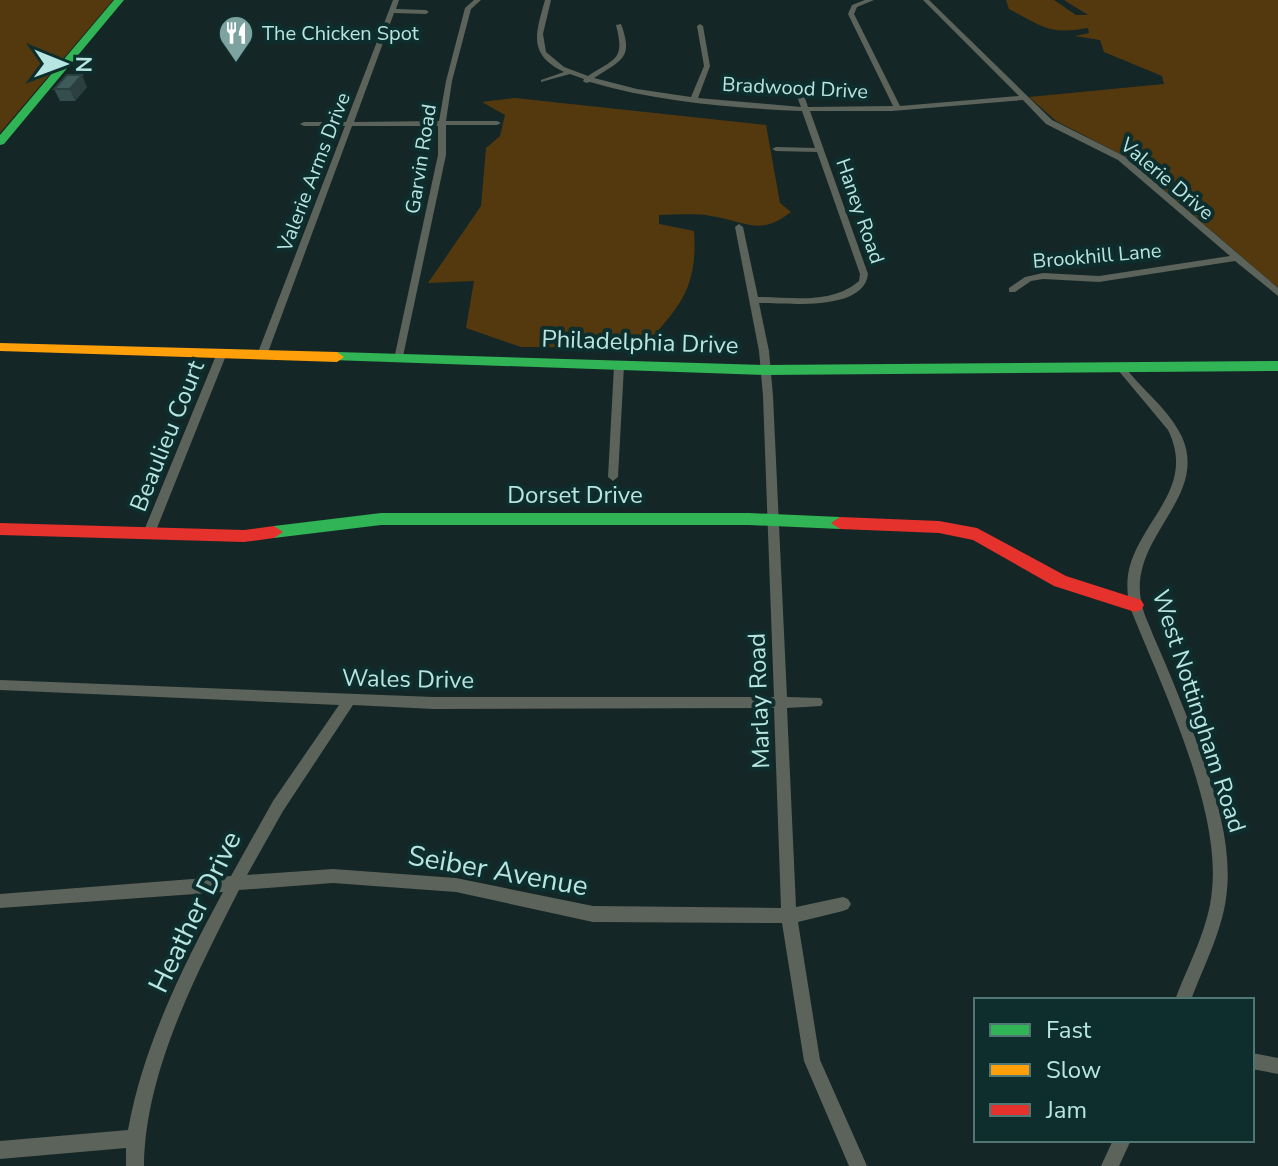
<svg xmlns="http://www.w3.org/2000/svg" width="1278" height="1166" font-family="'Nunito Sans',sans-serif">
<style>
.green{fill:#54390f}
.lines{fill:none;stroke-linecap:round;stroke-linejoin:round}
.street{fill:#5c635a;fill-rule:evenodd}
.fast{fill:#30b455;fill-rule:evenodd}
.slow{fill:#ff9f0a;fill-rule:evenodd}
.jam{fill:#e5322d;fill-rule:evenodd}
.wall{fill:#354d4d}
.shaded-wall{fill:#2b3f3e}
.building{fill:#3e5a59;stroke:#2b3f3e;stroke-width:2}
.labels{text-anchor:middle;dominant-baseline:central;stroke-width:8;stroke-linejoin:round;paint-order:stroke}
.far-poi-label{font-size:20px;fill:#b7e5e2;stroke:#0d2e2d;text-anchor:start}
.far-street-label{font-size:20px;fill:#b7e5e2;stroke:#0d2e2d}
.street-label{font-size:24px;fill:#b7e5e2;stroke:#0d2e2d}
.near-street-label{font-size:28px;fill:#b7e5e2;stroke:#0d2e2d}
</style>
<rect width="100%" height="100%" fill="#152626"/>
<!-- green -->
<path class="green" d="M0,0H113L0,133Z
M1006,0H1054L1076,15H1088L1064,0H1278V288L1126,157L1056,121L1029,97L1164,84L1162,76L1104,52L1100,40L1075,36L1089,33L1088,28C1049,35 1043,27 1009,9Z
M515,98L766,125L780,203L791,212C759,237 745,221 711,216C695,213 676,215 659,215V224L694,231C698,289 679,308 642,348L521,347L466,328L474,281L428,283L481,206L486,148L500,136L505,115L482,102Z"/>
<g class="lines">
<!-- street -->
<path class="street" d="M393,0H399L396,9L426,10L429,12L426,14L394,13L354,122L439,121L446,81L465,8L474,0H481L471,9L452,81L446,121H497L501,123L497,125H446V155L402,361L399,362L394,359L438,155V126H352L267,355L265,357H259L257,355L345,126H304L300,124L304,122H346Z
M545,0H551L543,34L546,52L564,67L588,76C616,58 625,60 616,25L621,24C634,59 621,60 594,78L637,89L691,97L704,66L697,26L700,24L703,26L710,66L698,98L801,107L794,89L798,87L802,89L808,107L893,106L848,14L852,5L865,0H874L857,7L854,14L900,106L1019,96L923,0H929L1052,120L1124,156L1278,288V296L1235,261L1099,282L1043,279L1031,281L1015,292H1009V288L1025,277L1043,273L1099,276L1230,256L1118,160L1046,124L1023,100L892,111H810L868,274C864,312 786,303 759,303L769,351L773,396L787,697L821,698L823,702L821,706L787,708L796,907L843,897L848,899L851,904L848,909L843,911L798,922L820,1060L867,1166H849L804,1061L782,923L593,922L456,892L333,883L239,890C197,973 145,1071 144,1166H126V1148L0,1159V1141L128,1130C143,1046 183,966 223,892L0,908V894L231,876L273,801L339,705L0,690V680L434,697H774L763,396L759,351L735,227L739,224L743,227L758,297C791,297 831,305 859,281L860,274L817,152L776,151L772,149L776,147L815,148L802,111C732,108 658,102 590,82L586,83L583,81L584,79L570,74L541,82V80L564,72C527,54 536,33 545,0ZM353,705L434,709L774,708L781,908L593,906L456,878L333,869L247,875L283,811Z
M222,350L227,353L155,533L153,536H145L143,533L217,353Z
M619,363L624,366L618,477L613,481L608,477L614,366Z
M1121,365L1124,366C1142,390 1169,409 1182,437C1209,498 1129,536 1141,601C1143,613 1149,624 1153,635C1162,656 1171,676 1179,697C1202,754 1233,828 1227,890C1224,928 1204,965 1191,1000H1175C1188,965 1209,928 1212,890C1221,807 1160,683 1129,605C1127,590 1126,577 1131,562C1147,515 1195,485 1168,430L1118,370V366Z
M1252,1053L1278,1058V1074L1252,1069Z
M1113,1140H1131L1119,1166H1101Z"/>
<!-- fast -->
<path class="fast" d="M114,0H124L4,144L0,145V135Z
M337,352L764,365L1278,361V371L764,375L332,360V354Z
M381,513H749L840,517L849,523L840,529L749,525H381L274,538L265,532L274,526Z"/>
<!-- slow -->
<path class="slow" d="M0,343L337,352L344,357L337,362L0,351Z"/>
<!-- jam -->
<path class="jam" d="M840,517L939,521L977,528L1066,576L1141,600L1144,605L1141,610L1135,612L1054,586L973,540L939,533L840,529L831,523Z
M0,523L244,530L274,526L283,532L274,538L244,542L0,535Z"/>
</g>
<!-- wall -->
<path class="wall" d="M87,87L75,101H60L54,89Z"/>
<!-- shaded-wall -->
<path class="shaded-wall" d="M82,75L87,87L75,101L70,89Z"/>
<!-- building -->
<path class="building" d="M67,75H82L70,89H54Z"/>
<!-- icons -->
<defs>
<g id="restaurant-pin" transform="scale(1.8)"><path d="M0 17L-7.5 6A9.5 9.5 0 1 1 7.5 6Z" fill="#7ea2a0" stroke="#0d2e2d"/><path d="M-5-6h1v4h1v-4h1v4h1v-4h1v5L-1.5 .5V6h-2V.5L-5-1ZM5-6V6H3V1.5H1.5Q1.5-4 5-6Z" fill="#fff"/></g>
</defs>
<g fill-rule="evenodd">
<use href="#restaurant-pin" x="236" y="33"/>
</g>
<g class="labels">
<!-- far-poi labels -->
<g class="far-poi-label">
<text x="262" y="33">The Chicken Spot</text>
</g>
<!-- far-street labels -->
<g class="far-street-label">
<text transform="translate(795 88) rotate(3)">Bradwood Drive</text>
<text transform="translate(421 159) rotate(-81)">Garvin Road</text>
<text transform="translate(314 172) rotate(-69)">Valerie Arms Drive</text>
<text transform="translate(1167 179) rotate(40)">Valerie Drive</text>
<text transform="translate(860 211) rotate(71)">Haney Road</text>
<text transform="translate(1097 256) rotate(-5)">Brookhill Lane</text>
</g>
<!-- street labels -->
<g class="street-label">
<text transform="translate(640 342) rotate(2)">Philadelphia Drive</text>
<text transform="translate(167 436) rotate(-68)">Beaulieu Court</text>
<text x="575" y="495">Dorset Drive</text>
<text transform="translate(408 679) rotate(1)">Wales Drive</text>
<text transform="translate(759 701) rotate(-92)">Marlay Road</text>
<text transform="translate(1199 711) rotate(72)">West Nottingham Road</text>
</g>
<!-- near-street labels -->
<g class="near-street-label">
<text transform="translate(498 871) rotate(10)">Seiber Avenue</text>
<text transform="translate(195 912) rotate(-64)">Heather Drive</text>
</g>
</g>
<!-- legend -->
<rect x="974" y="998" width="280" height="144" fill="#0d2e2d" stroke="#517775" stroke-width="2"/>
<rect x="990" y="1024" width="40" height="12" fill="#30b455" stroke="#517775" stroke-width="2"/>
<text x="1046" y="1038" font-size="24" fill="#b7e5e2">Fast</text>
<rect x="990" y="1064" width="40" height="12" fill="#ff9f0a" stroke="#517775" stroke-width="2"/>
<text x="1046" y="1078" font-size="24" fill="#b7e5e2">Slow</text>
<rect x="990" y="1104" width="40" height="12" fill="#e5322d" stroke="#517775" stroke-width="2"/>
<text x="1046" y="1118" font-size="24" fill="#b7e5e2">Jam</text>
<!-- north arrow -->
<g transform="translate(64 64) rotate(91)" stroke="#0d2e2d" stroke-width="6" paint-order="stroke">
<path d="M0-6L14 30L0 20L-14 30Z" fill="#b7e5e2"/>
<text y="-12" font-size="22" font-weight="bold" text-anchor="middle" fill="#b7e5e2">N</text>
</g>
</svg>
